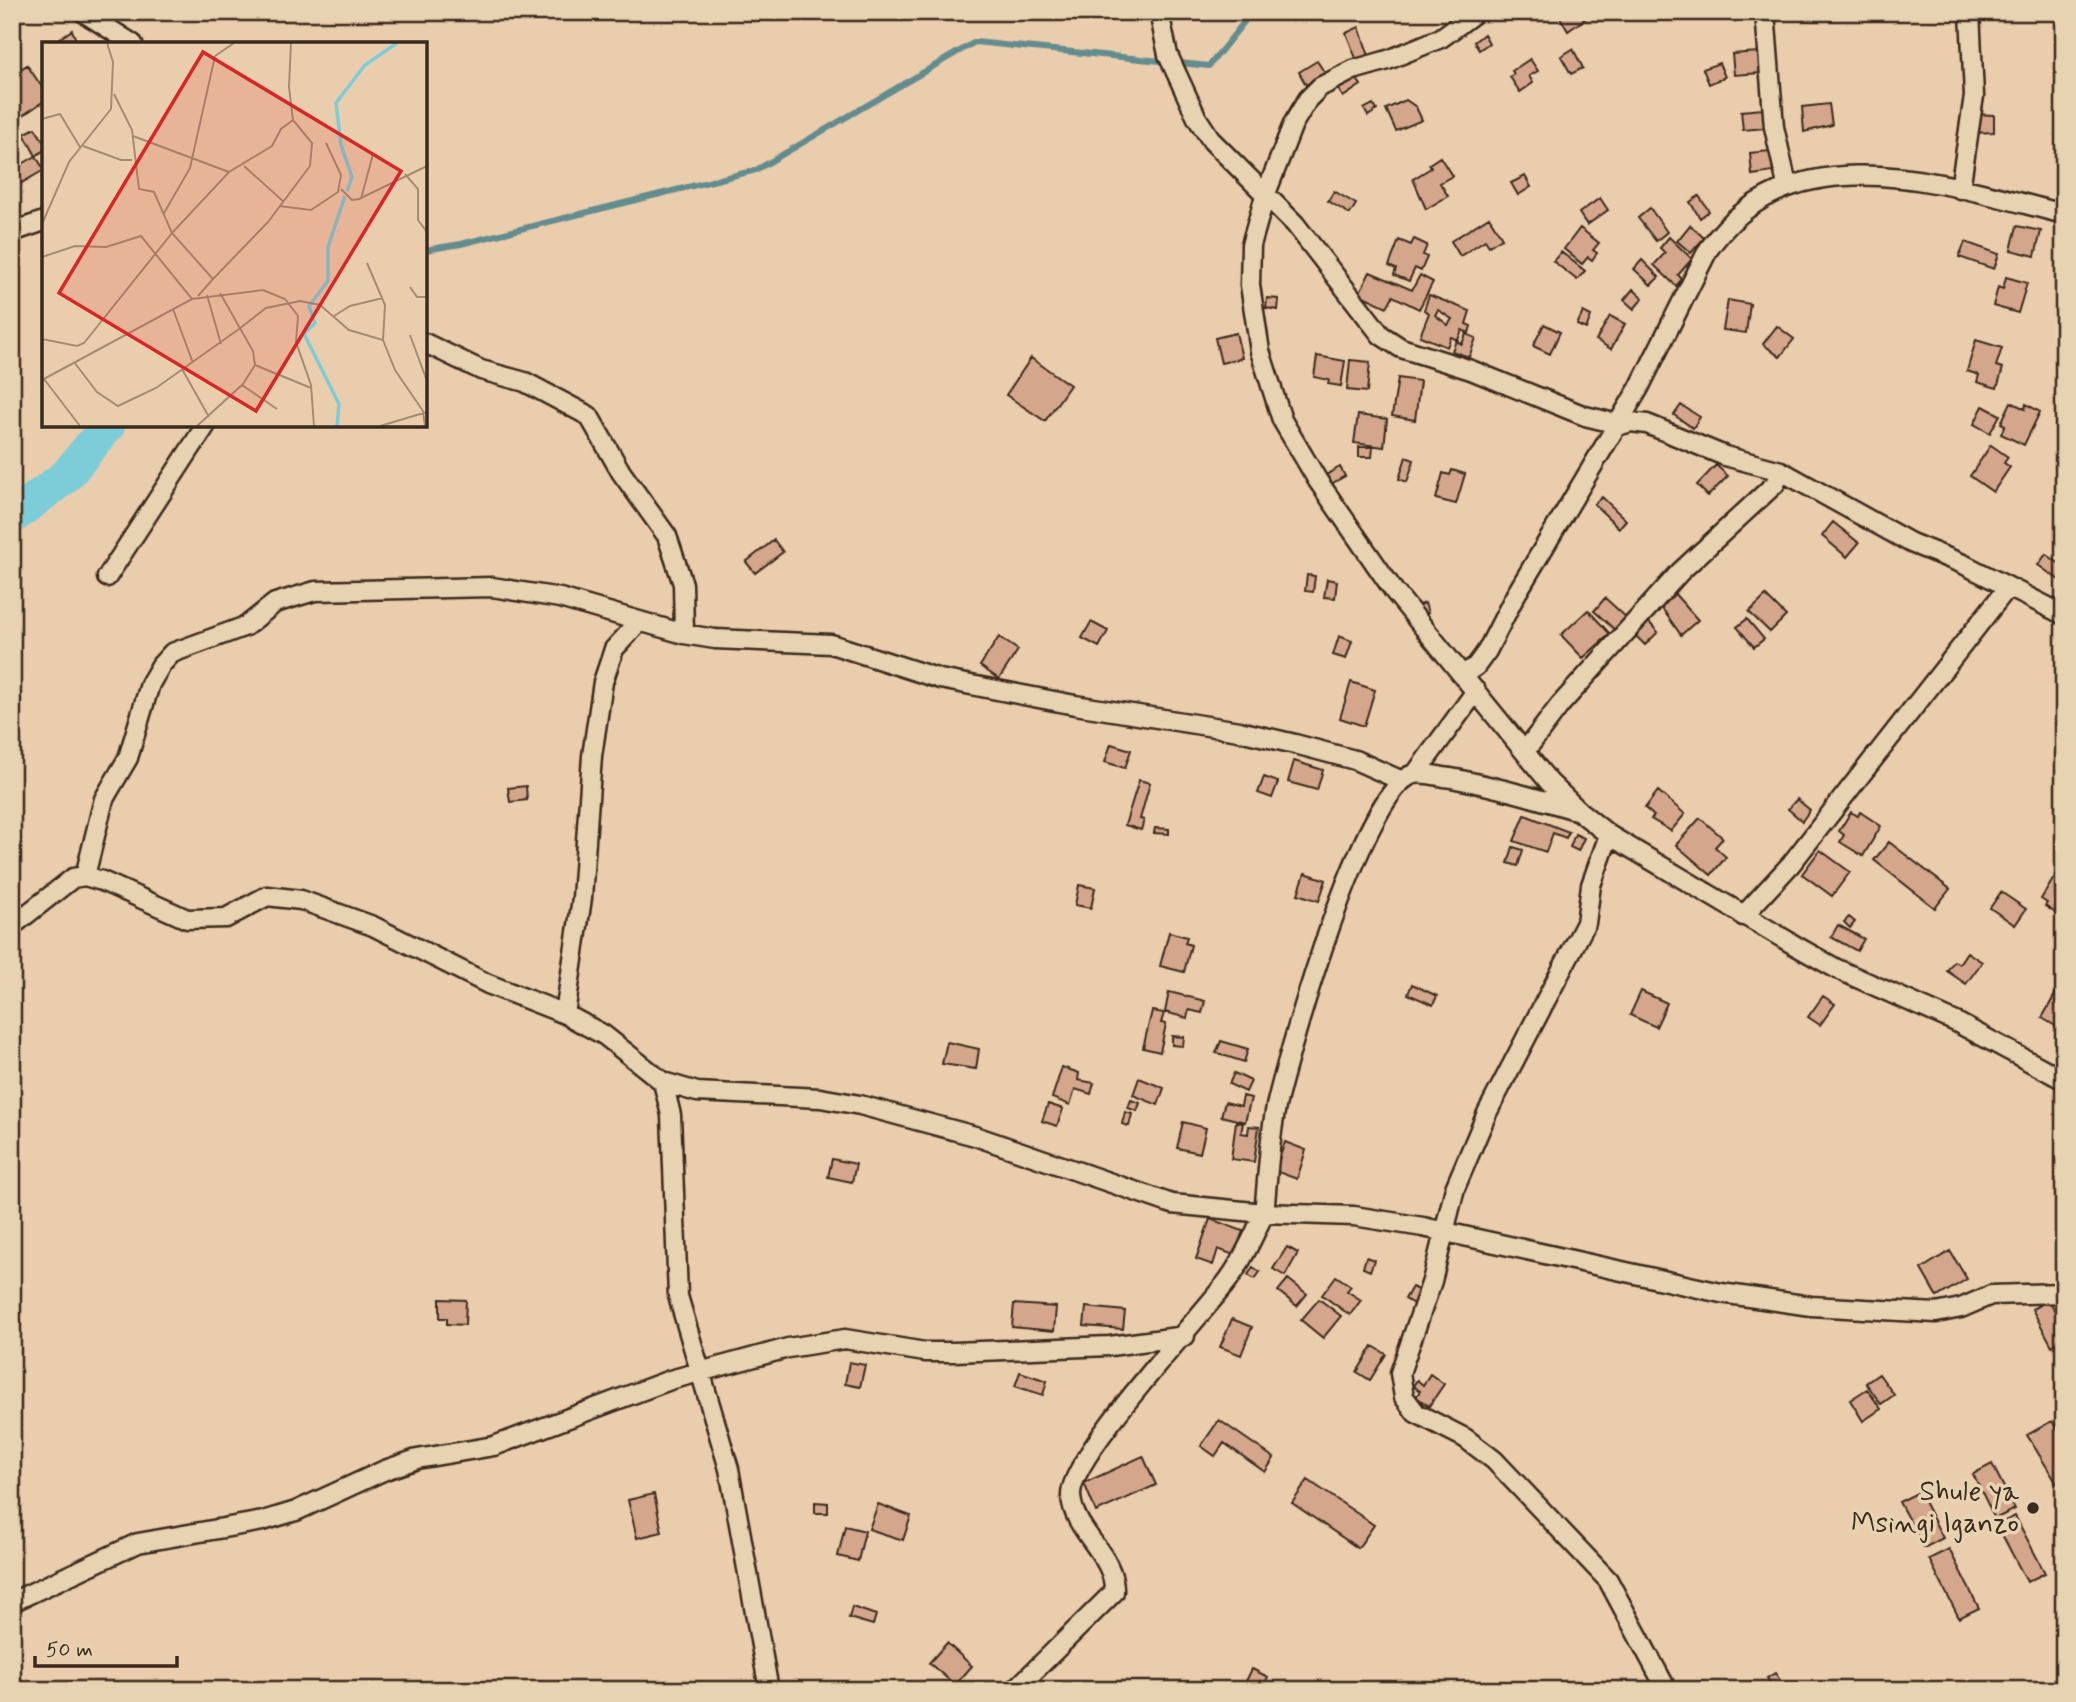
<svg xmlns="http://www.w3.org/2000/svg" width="2076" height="1702" font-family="Mynerve,sans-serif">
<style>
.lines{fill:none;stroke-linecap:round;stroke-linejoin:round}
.stream{stroke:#638c8e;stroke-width:6}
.river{stroke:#7dcdd9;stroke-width:35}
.building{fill:#d4a78d;stroke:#3b2a1e;stroke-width:2;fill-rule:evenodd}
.minor-casing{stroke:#3b2a1e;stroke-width:23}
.minor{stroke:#e7d3b1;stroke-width:18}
.poi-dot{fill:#3b2a1e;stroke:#e7d3b1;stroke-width:2.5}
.labels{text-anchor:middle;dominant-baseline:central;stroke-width:7;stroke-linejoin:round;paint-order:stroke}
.poi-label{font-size:28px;fill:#3b2a1e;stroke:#e7d3b1;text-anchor:end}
.inset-river{fill:none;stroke:#7dcdd9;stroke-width:3.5}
.inset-road{fill:none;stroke:#a48c73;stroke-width:2}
.view{fill:#d62828;fill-opacity:0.15;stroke:#d62828;stroke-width:3.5}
.inset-edge{fill:none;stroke:#3b2a1e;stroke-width:3.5}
</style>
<rect width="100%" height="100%" fill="#eacdac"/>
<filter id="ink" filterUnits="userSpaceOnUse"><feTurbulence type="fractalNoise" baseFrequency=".0143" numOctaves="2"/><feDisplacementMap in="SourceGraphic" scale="14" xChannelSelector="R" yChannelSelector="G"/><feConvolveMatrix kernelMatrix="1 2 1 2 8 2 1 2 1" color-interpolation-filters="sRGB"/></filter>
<g filter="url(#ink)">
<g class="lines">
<!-- stream -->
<path class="stream" d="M425,250L461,244L756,170L975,42L1209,66L1252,12"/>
<!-- river -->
<path class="river" d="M12,517L66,476L108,425"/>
</g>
<!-- building -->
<path class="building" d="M1557,12H1591L1592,14L1568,31Z
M1359,27L1369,56L1357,61L1346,33Z
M72,30L76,40L69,44H51Z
M1484,34L1489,43L1479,50L1474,42Z
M1573,49L1583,68L1571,74L1561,56Z
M1759,52L1761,73L1734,75L1732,54Z
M1530,59L1538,71L1529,76L1533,83L1520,92L1510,77L1514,74L1512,71Z
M1317,61L1325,73L1306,85L1299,72Z
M1719,63L1725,77L1709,84L1703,69Z
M27,65L44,90V101L22,116L12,101V75Z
M1354,75L1361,85L1343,97L1337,87Z
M1406,100L1416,107L1422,120L1396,131L1386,109Z
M1373,104L1377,110L1368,116L1364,109Z
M1829,104L1832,125L1804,132L1802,107Z
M1763,109L1765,128L1743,130L1741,111Z
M1973,114L1994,115V132L1973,133Z
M35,128L44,142V150L36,156L24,134Z
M1770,151L1773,172L1752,175L1750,153Z
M36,156L44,170L18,185L12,170Z
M1440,157L1452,176L1440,183L1448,196L1426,209L1413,179L1431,168L1429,164Z
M1525,176L1531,187L1518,195L1511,183Z
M1334,191L1356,204L1350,214L1328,201Z
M1699,196L1709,211L1700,218L1690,202Z
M1600,198L1608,210L1587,225L1579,213Z
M1650,208L1667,232L1656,241L1638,218Z
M1489,217L1502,238L1489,246L1485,240L1460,256L1451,241Z
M1690,225L1704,238L1691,253L1677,241Z
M2017,226L2041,231L2035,256L2011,250Z
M1580,228L1599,243L1593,250L1597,253L1592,260L1588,257L1582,264L1564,249Z
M1669,237L1692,259L1678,275L1682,279L1676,286L1654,265L1665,253L1660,248Z
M1414,239L1427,245L1423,255L1427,257L1421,271L1415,268L1409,281L1394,275L1396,269L1389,266L1399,240L1411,245Z
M1965,242L1999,254L1994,269L1959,257Z
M1561,252L1585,271L1577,280L1553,261Z
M1642,260L1659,277L1651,285L1634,269Z
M1370,272L1412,290L1420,275L1433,282L1419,309L1393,296L1387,307L1359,294Z
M2006,277L2027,283L2018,313L1993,306L1998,287L2003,289Z
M1633,289L1643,298L1634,309L1624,300Z
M1429,295L1470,311L1466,324L1471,326L1469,333L1462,330L1458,340L1451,337L1447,347L1420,336L1429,313L1424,310ZM1438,310L1452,319L1448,325L1435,315Z
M1267,298L1279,299L1278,310L1266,308Z
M1728,300L1750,304L1746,333L1723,330Z
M1583,312L1591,316L1586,329L1577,325Z
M1610,316L1625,324L1611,349L1596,340Z
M1544,324L1560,332L1550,354L1533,346Z
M1777,326L1794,339L1780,357L1763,344Z
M1236,333L1242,358L1221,363L1215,338Z
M1466,334L1476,338L1469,357L1452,351L1456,341L1462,344Z
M1976,340L2002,348L1996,366L2003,368L1997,388L1977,382L1979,375L1967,371Z
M1317,356L1345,361L1341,386L1328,384L1329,380L1314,377Z
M1031,358L1070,385L1045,421L1006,395Z
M1350,360L1370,362L1367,392L1347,390Z
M1398,378L1420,381L1415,420L1392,416Z
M2011,402L2025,409L2026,404L2040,412L2024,445L2001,434L2005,425L2001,423Z
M1681,405L1700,417L1693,428L1674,415Z
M1983,406L2000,415L1990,433L1974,424Z
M1358,415L1387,419L1384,447L1354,443Z
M1991,445L2008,457L2004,463L2010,467L1993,492L1970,476Z
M1359,447H1373L1372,457H1359Z
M1406,457L1414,460L1407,482L1399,479Z
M1716,465L1728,476L1708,496L1697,485Z
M1340,467L1345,476L1331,484L1326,475Z
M1452,470L1465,474L1456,504L1436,499L1443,473L1450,475Z
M1602,497L1626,520L1619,528L1594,504Z
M1833,522L1859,543L1847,557L1822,536Z
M774,540L783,552L755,573L746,562Z
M2046,554L2064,567L2059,580L2038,565Z
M1307,575L1315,576L1313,592L1305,591Z
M1327,579L1337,581L1335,598L1324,597Z
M1672,591L1698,620L1681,635L1659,604Z
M1766,596L1786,616L1770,632L1749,612Z
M1605,598L1627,618L1616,631L1594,611Z
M1425,603L1428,613L1421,615L1419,605Z
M1588,610L1610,634L1583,658L1561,635Z
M1646,619L1658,632L1645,645L1632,632Z
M1747,619L1764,639L1754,647L1737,627Z
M1091,622L1108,631L1099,647L1082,638Z
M1339,636L1352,641L1346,659L1333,655Z
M999,637L1018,650L999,679L980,666Z
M1351,682L1375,690L1364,726L1340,718Z
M1111,744L1131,750L1125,768L1105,762Z
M1294,761L1323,770L1317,790L1288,782Z
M1264,777L1278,782L1272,798L1258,793Z
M1139,780L1150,783L1140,819L1144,820L1141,830L1125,825Z
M526,786L527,800L510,802L508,788Z
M1658,791L1685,814L1671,831L1651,819L1654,816L1645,808Z
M1797,799L1810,810L1802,821L1788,809Z
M1851,812L1858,816L1860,812L1881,826L1863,856L1840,842L1844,835L1839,831Z
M1525,815L1569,832L1566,838L1553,833L1546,852L1514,841Z
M1700,818L1723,838L1715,847L1726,857L1711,875L1676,845Z
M1155,828L1169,829V834L1154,833Z
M1575,834L1584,838L1578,851L1570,847Z
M1889,842L1950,889L1935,908L1874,860Z
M1513,847L1523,850L1518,866L1508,863Z
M1820,850L1850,872L1832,896L1802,874Z
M2062,865L2064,910L2060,916L2045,906L2047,903L2041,899Z
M1305,873L1326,880L1319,901L1298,894Z
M1079,885L1095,888L1091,908L1075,905Z
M2001,892L2026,909L2015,925L1990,908Z
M1849,917L1855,922L1850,928L1844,922Z
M1838,925L1864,939L1857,951L1831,937Z
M1169,932L1187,937L1185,943L1191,945L1184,972L1160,966Z
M1967,952L1982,962L1966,984L1947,971L1954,961L1959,964Z
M1412,984L1437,996L1433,1005L1408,994Z
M1641,991L1667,1003L1656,1027L1630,1015Z
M1169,992L1205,1001L1202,1013L1189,1010L1187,1018L1165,1012Z
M2056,993L2064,998V1031L2042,1018Z
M1823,996L1835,1004L1820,1025L1808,1017Z
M1152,1011L1164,1013L1161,1023L1166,1024L1160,1052L1143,1048Z
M1172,1036L1184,1037L1183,1046L1172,1045Z
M1221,1041L1248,1049L1244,1062L1216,1053Z
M947,1042L979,1049L976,1069L942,1064Z
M1062,1067L1079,1073L1078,1080L1094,1083L1091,1094L1075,1089L1070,1105L1052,1098Z
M1234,1073L1251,1081L1246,1092L1229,1084Z
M1139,1078L1164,1088L1158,1105L1133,1095Z
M1243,1096L1251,1098L1245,1122L1221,1116L1225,1102L1241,1106Z
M1131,1100L1140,1103L1137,1111L1128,1108Z
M1048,1104L1063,1109L1057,1126L1042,1121Z
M1125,1112L1132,1114L1129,1126L1122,1124Z
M1183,1122L1206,1128L1200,1153L1177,1148Z
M1236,1122L1243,1123L1241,1133L1248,1134L1249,1126L1259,1127L1254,1162L1231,1159Z
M1285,1142L1306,1150L1297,1179L1275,1171Z
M832,1159L856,1164L852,1182L828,1177Z
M1210,1219L1243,1231L1234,1255L1218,1249L1213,1265L1196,1259Z
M1287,1247L1298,1253L1285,1276L1273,1269Z
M1950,1251L1967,1279L1937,1297L1921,1269Z
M1366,1257L1374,1260L1370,1271L1363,1268Z
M1253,1267L1260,1272L1255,1279L1248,1275Z
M1336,1276L1351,1286L1347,1291L1361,1300L1350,1315L1322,1295Z
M1288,1279L1307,1294L1297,1306L1278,1291Z
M1412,1287L1423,1293L1417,1306L1405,1299Z
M440,1299L466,1300L465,1325L447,1324V1318H440Z
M1319,1299L1341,1316L1323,1338L1301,1320Z
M2049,1300L2064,1328V1340L2052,1346L2032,1309Z
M1014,1304L1056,1307L1054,1331L1012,1327Z
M1086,1307L1125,1311L1123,1329L1084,1326Z
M1232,1319L1252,1327L1241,1355L1220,1347Z
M1373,1346L1386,1354L1370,1380L1357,1372Z
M849,1362L865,1365L860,1387L845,1384Z
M1020,1372L1047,1381L1043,1395L1015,1386Z
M1430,1374L1444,1384L1429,1406L1416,1397L1420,1391L1413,1386L1417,1380L1423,1385Z
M1879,1374L1894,1395L1881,1404L1866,1383Z
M1867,1389L1881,1409L1863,1421L1850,1400Z
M1219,1420L1274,1458L1265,1472L1224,1443L1215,1456L1201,1446Z
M2052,1421L2064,1440V1484L2059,1487L2027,1435Z
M1143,1456L1156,1485L1096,1512L1084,1483Z
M1992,1464L2015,1509L1995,1519L1973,1474Z
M1308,1480L1374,1525L1358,1548L1292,1503Z
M1919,1492L1943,1538L1924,1548L1899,1502Z
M654,1494L662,1532L637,1538L628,1500Z
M815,1502L828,1503V1513H815Z
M878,1504L911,1516L903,1540L869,1529Z
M2015,1516L2045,1573L2027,1582L1997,1525Z
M845,1526L865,1531L858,1561L838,1556Z
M1949,1549L1979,1608L1959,1618L1929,1559Z
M852,1607L876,1615L873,1625L849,1618Z
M947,1643L972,1666L955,1685L929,1663Z
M1252,1669L1268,1677L1262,1690L1243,1687Z
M1775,1673L1787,1690H1775L1767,1678Z"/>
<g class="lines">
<!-- minor casing -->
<g class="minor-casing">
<path id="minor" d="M83,12L133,44
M1159,12L1168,55L1197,118L1212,141L1295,224L1381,335L1401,348L1471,370L1585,416L1618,424
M1476,12L1441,38L1388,60L1353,70L1320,87L1308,99L1293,124L1265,196L1251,245L1250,285L1260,351L1282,420L1318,481L1394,591L1549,782L1579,811L1609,835L1796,946L1837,969L1956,1022L2064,1080
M1765,12L1774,127L1787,185
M1960,189L1974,96L1970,12
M12,232L44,221
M425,343L481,370L525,382L589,416L621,472L667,536L683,584L684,634
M1617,426L1631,422L1647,424L1725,456L1781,471L1911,543L1963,564L2064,615
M107,577L206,425
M1463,675L1476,666L1487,651L1515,596L1639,388L1708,250C1791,129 1948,185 2064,214
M1526,750L1560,705L1681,571L1775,484L1781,471
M1416,773L1476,691
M1609,835L1591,885L1586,923L1487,1113L1455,1188L1432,1281L1400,1373L1404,1397L1416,1413L1465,1438L1494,1460L1608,1580L1667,1690
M85,876L104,799L128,758L150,684L161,665L172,653L246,626L275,603L315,591L492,587L560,598L684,634L715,639L831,644L940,679L1075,705L1239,731L1295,744L1355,760L1400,780
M1743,916L1791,864L2008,587
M12,926L73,878L85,876L102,881L187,919L226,918L267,896L301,900L373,926L488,984L565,1014L604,1035L663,1082L697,1092L820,1098L860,1105L975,1136L1172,1204L1264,1213C1268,1176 1269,1137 1277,1102C1290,1048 1364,786 1414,774C1425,772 1440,777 1451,778C1495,786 1536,798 1579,811
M565,1014L582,898L592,756L603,682L614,649L639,622
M663,1082L671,1115L678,1296L729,1469L769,1690
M12,1602L138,1543L263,1521L296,1511L385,1470L417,1459L494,1446L670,1380L788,1348L845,1339L925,1352H954L1110,1346L1185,1336
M1015,1690L1114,1592C1116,1555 1073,1532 1071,1496C1068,1458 1201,1317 1229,1279C1244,1258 1254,1236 1264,1213L1354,1216L1423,1227L1721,1293L1811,1306L1936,1313L1961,1308L1991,1295L2064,1293"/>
</g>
<!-- minor -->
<use href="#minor" class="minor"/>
</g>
</g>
<!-- markers -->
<circle class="poi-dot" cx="2033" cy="1508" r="7"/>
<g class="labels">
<!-- poi labels -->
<g class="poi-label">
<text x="2019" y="1492">Shule ya<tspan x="2019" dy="32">Msingi Iganzo</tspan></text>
</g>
</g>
<!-- overview -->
<g transform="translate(42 42)">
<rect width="385" height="385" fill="#eacdac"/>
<path class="inset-river" d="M305,149L310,135L299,103L294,61L323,23L355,1M295,384L297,362L262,292L273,281L267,264L286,239V205L303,154"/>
<path class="inset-road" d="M0,77L18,72L38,105M91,94L187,130M41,104L79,118H90M202,124L242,160M363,132L376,147V178L385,190M299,147L310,158L317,157L385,124M319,157L331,112M237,164L269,168L296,150L299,133L284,101M122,171L148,126L173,14L192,1M0,182L27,120L69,67L71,20L65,1M0,215L33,204L64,205L99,194L150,257M325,221L343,263L341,298M171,237L226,180L268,124L270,101L251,78M368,245L375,255H385M165,253L179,302M156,254L171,237L130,191L187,130L230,104L239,87L251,78L247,45L249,1M131,267L151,321M292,274L308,264L341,256M197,287L224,266L258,259L278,263L307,288L341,298L353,328L381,369L383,384M368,293L385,339M0,297L35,304L42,301L130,191L112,150L97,147L90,88L72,52M32,320L55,350L76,364L114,346L197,287M213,323L269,346M140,327L167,375M2,337L38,384M0,338L150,257L221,248L243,257L256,274L254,300L269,343L272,384M200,343L235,367M155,384L201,342L213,323L211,309L178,251M338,384L385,370"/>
<path class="view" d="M161,10L359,129L214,369L17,251Z"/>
<rect width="385" height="385" class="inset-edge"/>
</g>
<!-- margin -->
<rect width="2076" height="1702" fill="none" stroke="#e7d3b1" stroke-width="42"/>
<rect x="21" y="21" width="2034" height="1660" fill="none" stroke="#3b2a1e" stroke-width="2.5" filter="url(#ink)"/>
<!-- scale -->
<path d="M35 1656v10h142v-10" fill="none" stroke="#3b2a1e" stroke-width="3.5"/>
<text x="46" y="1656" font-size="21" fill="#3b2a1e" stroke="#e7d3b1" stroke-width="5" paint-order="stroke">50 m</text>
</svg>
